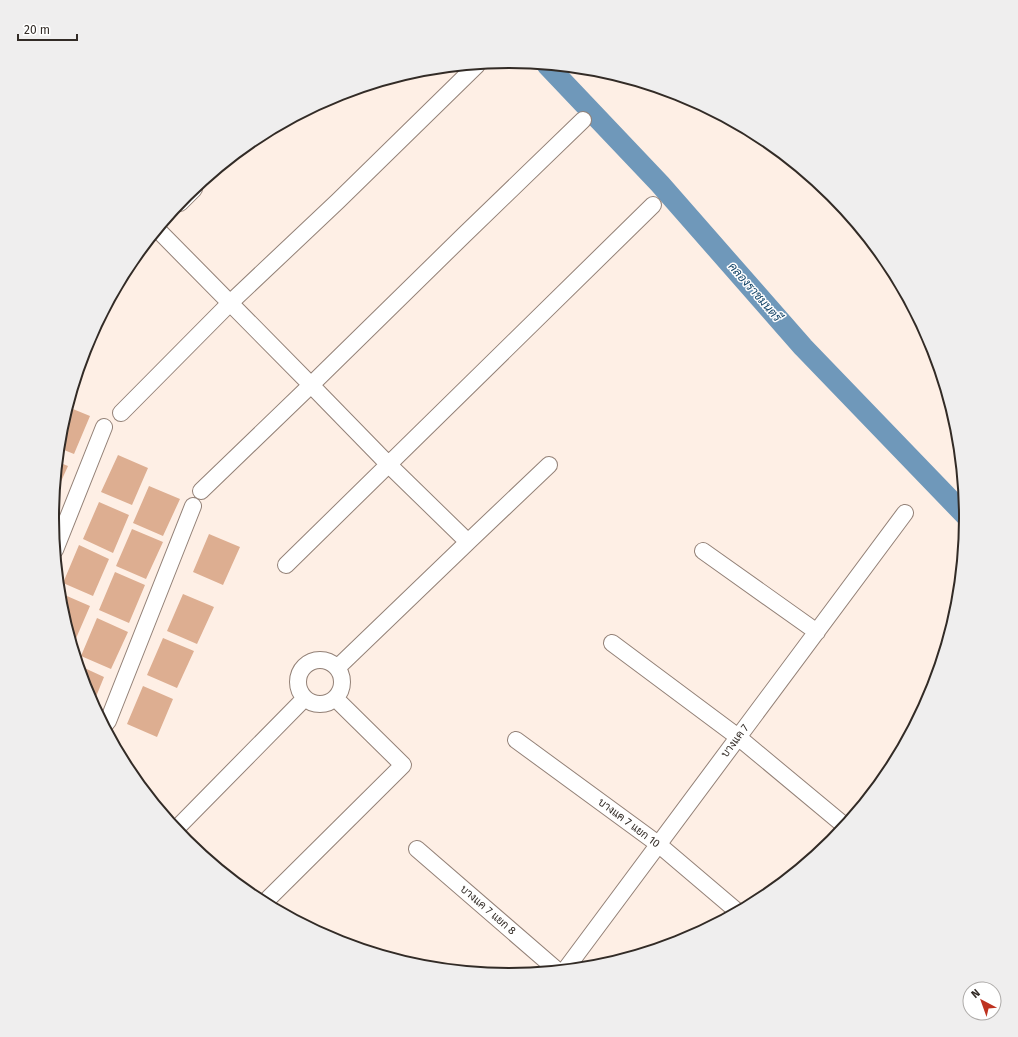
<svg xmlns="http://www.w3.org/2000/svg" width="1018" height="1037" font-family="'Fira Sans',Sarabun,sans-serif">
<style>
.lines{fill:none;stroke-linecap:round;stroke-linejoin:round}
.canal{stroke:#6f98ba;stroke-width:21}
.building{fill:#ddae91}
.street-casing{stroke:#938177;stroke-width:18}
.street{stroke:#fff;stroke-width:16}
.labels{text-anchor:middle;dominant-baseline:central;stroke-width:3;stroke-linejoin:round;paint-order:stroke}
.street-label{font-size:11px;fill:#322b26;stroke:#fff}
.water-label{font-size:12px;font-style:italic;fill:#144568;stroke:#fff}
.rim{fill:none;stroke:#322b26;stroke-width:2}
</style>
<rect width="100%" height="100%" fill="#feefe5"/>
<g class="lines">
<!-- canal -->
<path class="canal" d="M547,65L660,184L803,347L966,516"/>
</g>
<!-- building -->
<path class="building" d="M68,407L90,416L74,454L59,448L61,429Z
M118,455L148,468L132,505L101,492Z
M58,462L68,466L54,497Z
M149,486L180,499L163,536L133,523Z
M99,502L129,515L113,553L83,539Z
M132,529L163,542L146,579L116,566Z
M209,534L240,547L223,585L193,572Z
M79,545L109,559L93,596L63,583Z
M115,572L145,585L129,623L99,610Z
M60,593L90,606L74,643L71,642L61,607Z
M183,594L214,607L197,644L167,631Z
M97,618L128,632L111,669L81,656Z
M163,638L194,651L177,688L147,675Z
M78,665L104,677L93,704L87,693Z
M143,686L173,699L157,737L127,724Z"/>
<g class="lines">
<!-- street casing -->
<g class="street-casing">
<path id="street" d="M180,203L194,189
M158,230L311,385L463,236L583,120
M121,413L230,303L338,201L477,65
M201,491L311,385L389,465L468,542L337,668
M468,542L549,465
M55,550L104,427
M703,551L817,632
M286,565L653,205
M612,643L738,737L845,826
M298 682a22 22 0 1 1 44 0a22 22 0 1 1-44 0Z
M104,726L108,721L193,506
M516,740L658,844L738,912
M176,829L304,699
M417,849L558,971
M264,903L403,765L335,698
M565,970L905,513"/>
</g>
<!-- street -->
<use href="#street" class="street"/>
</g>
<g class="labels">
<!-- street labels -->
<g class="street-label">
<text transform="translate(735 741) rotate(-53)">บางแค 7</text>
<text transform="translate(629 823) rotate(37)">บางแค 7 แยก 10</text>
<text transform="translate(488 910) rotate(41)">บางแค 7 แยก 8</text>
</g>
<!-- water labels -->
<g class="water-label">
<text transform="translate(755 292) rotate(49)">คลองราชมนตรี</text>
</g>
</g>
<!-- crop -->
<path d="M0 0H1018V1037H0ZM59 518a450 450 0 1 1 900 0a450 450 0 1 1-900 0Z" fill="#efeeee" fill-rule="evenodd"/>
<path class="rim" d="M59 518a450 450 0 1 1 900 0a450 450 0 1 1-900 0Z"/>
<!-- north arrow -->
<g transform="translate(982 1001) rotate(319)"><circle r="19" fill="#ffffff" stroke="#adaaa8"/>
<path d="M0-3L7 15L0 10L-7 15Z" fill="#be3220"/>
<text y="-6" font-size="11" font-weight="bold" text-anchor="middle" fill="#322b26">N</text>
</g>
<!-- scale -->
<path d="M18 34v6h59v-6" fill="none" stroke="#322b26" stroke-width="2"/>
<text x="24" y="34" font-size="12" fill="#322b26" stroke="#ffffff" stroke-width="3" paint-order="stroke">20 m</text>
</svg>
